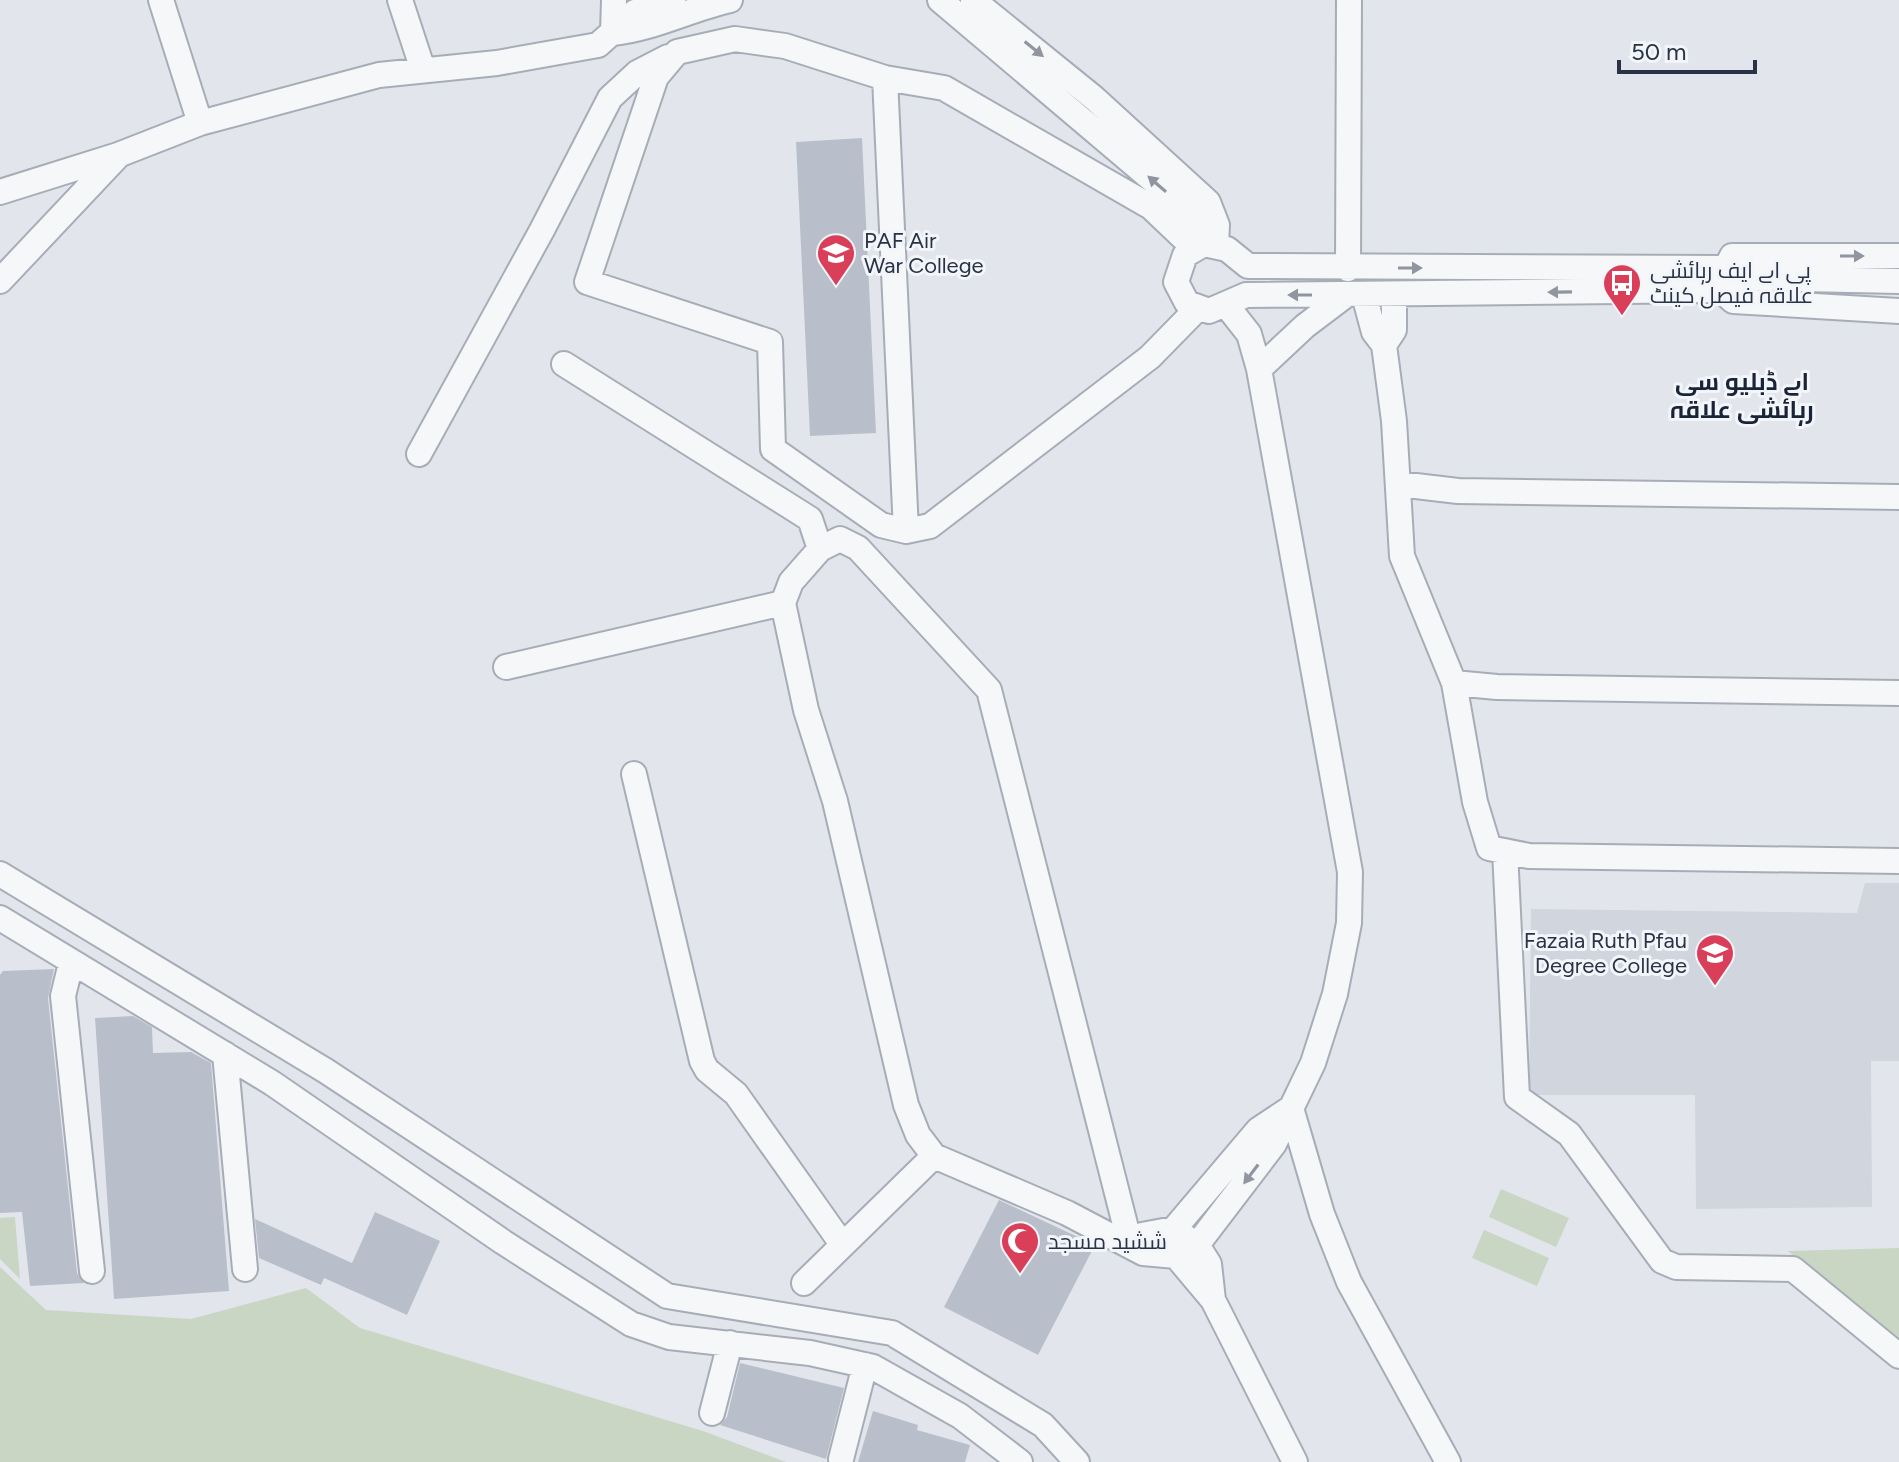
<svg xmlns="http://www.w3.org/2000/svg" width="1899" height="1462" font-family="Figtree,Cairo,sans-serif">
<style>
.built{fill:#d0d5de}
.green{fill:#c8d6c3}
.building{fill:#b9bfca}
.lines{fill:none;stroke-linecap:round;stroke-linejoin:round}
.minor-casing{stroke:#a7adb7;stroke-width:28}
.minor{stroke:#f6f7f9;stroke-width:24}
.oneway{fill:#90959f}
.labels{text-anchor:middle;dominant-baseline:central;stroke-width:6;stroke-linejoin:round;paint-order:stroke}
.poi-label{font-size:22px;fill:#293345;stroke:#f2f5f9;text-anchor:start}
.neighbourhood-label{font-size:24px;font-weight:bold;fill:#1b2436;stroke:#f2f5f9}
</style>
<rect width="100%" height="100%" fill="#e2e6ec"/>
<!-- built -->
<path class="built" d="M1865,883H1899V1061H1871L1872,1207L1696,1209L1695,1095H1529L1531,909L1857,913Z"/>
<!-- green -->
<path class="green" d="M1501,1189L1569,1218L1556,1247L1489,1217Z
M15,1217L20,1279L0,1259V1218Z
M1484,1230L1549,1258L1537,1286L1472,1258Z
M1899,1248V1344L1788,1251Z
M0,1267L46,1310L191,1319L306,1288L360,1328L703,1431L786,1462H0Z"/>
<!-- building -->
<path class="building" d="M862,138L876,433L810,436L796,142Z
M54,969L48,998L77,1273L84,1283L30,1286L22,1212L0,1213V975L3,971Z
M133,1016L152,1027L153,1053L191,1052L211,1063L229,1291L114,1299L95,1018Z
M999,1200L1095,1245L1038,1355L944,1307Z
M375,1212L440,1241L407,1315L324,1278L321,1285L259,1258L255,1219L352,1263Z
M740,1363L844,1388L826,1459L720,1425L727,1417Z
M873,1411L918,1425L917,1430L970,1445L965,1462H858Z"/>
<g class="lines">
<!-- minor casing -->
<g class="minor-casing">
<path id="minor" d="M161,0L200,123
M400,0L423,70
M940,0L1187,209L1204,244
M973,0L1094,98L1208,202L1217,225L1216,245
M613,33C653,29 690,9 730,0
M613,33L614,0
M885,78L906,531
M0,192L118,155L200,123L379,75L497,63L598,45L635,12L673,0
M1194,248L1151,207L944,88L885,78L785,46L735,39L677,52L656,77L587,282L770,342L773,449L881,525L906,531L930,526L1150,357L1197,309
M1726,268L1732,256H1899
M1348,269L1349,0
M1748,278L1721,290L1246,295L1209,311L1187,303L1176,282L1185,255L1204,244L1227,249L1248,266L1726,268L1748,278L1899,281
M0,281L117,157
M1721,290L1733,301L1899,311
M1364,295L1374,332L1384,345L1394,421L1402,556L1454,683L1475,802L1489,848L1529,856L1899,861
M1384,345L1394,330V296
M564,364L810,519L820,549
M1259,369L1305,326L1346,295
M419,454L542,230L610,98L637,73L668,57
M1399,484L1458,491L1899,497
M506,667L783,603
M1454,683L1497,687L1899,693
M634,774L702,1061L707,1070L736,1094L842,1244
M1505,851L1517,1097L1569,1134L1662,1261L1676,1267L1793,1269L1899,1356
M0,874L326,1071L667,1296L892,1333L1043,1425L1077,1462
M0,918L272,1083L503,1242L631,1324L669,1337L810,1353L873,1367L960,1416L1020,1462
M71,963L63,996L92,1271
M225,1054L245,1269
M1291,1108L1322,1214L1349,1282L1448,1462
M1174,1229L1197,1245L1209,1264L1213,1300L1295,1462
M1175,1240L1176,1256L1213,1300
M1130,1244L989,690L858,548L840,539L820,549L791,582L783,603L806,710L835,801L906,1105L918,1135L934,1156L1067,1213L1143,1253L1176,1256L1197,1245L1274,1144L1313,1063L1335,994L1349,923L1350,872L1259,369L1249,334L1227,306
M1130,1244L1142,1235L1174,1229L1258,1130L1291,1108
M804,1283L934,1156
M712,1413L730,1343
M841,1459L865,1365"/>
</g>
<!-- minor -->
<use href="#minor" class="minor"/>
</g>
<!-- one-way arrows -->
<defs><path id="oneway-solid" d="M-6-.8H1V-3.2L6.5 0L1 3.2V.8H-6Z" transform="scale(2)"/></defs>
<g class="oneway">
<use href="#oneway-solid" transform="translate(1034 49) rotate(39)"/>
<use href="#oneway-solid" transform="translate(1157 184) rotate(-139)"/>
<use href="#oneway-solid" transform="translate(1852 256)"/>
<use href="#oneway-solid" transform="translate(1410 268)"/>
<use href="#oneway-solid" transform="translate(1560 292) rotate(179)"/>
<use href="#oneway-solid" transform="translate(1300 295) rotate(180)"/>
<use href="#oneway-solid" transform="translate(1251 1174) rotate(127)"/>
</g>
<!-- icons -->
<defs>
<g id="university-pin" transform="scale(2)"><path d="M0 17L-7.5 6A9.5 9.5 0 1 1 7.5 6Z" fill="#d93f58" stroke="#f2f5f9"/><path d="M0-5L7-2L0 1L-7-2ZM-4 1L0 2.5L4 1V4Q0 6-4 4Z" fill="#fff"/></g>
<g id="bus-pin" transform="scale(2)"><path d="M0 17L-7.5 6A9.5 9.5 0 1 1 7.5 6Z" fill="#d93f58" stroke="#f2f5f9"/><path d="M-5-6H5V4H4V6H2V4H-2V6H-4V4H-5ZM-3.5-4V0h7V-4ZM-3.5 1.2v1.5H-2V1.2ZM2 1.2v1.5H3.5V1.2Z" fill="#fff"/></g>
<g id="mosque-pin" transform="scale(2)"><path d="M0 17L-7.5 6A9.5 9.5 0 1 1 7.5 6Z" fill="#d93f58" stroke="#f2f5f9"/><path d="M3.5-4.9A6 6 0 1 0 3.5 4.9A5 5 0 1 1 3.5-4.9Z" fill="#fff"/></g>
</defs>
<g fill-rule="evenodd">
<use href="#university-pin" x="836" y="253"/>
<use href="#bus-pin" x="1622" y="283"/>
<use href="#university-pin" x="1715" y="953"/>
<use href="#mosque-pin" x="1020" y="1241"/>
</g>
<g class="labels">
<!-- poi labels -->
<g class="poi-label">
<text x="864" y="240">PAF Air<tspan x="864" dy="25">War College</tspan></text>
<text x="1650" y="270">پی اے ایف رہائشی<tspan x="1650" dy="25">علاقہ فیصل کینٹ</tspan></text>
<text x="1687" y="940" text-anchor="end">Fazaia Ruth Pfau<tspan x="1687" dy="25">Degree College</tspan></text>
<text x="1048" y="1241">ششید مسجد</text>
</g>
<!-- neighbourhood labels -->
<g class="neighbourhood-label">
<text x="1742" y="381">اے ڈبلیو سی<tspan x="1742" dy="28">رہائشی علاقہ</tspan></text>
</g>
</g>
<!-- scale -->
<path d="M1619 60v12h136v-12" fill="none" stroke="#293345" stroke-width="4"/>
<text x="1631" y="60" font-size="24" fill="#293345" stroke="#f2f5f9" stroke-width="6" paint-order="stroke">50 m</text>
</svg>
